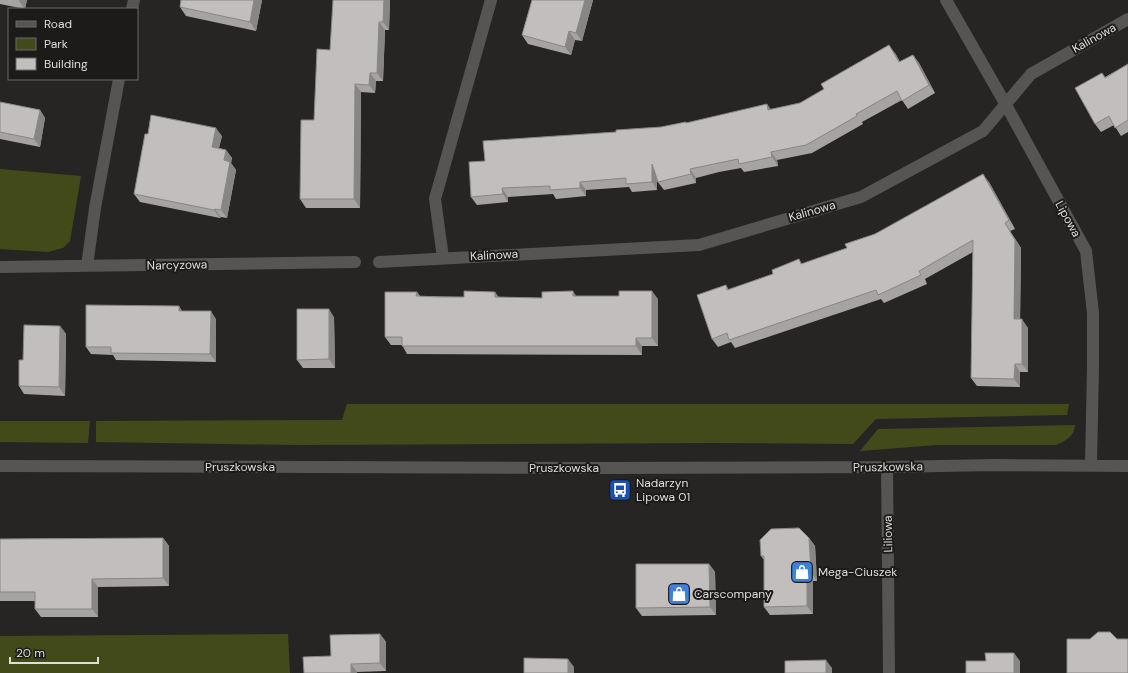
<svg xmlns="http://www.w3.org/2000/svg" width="1128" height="673" font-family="'DM Sans',sans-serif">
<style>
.green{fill:#434a1a}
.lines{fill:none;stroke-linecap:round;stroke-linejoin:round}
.minor{stroke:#565554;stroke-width:12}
.wall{fill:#a7a3a3}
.shaded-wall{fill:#888585}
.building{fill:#c2bebe;stroke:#888585}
.labels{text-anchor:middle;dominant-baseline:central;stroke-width:4;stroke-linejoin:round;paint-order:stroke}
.street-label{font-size:12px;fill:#dedddc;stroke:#1d1b1a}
.poi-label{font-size:12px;fill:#dedddc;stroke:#1d1b1a;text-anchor:start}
</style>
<rect width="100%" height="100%" fill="#272523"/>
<!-- green -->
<path class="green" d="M0,169L81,176L70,241L63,248L48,252L0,249Z
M347,404H1069L1067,415L876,419L853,444L712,443L297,445L96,442V421L342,420Z
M0,421H90L88,443L0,442Z
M1075,425C1074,437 1065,441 1056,445H937L860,451L878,429Z
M288,634L290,673H0V636Z"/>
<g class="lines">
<!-- minor -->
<path class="minor" d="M946,0L1006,105L1086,251L1093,313V367L1091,465
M132,9L134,0
M443,258L435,199L491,0
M379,262L699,245L861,197L983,131L1031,74L1128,19
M87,266L95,208L119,79
M0,267L355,262
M0,466L598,468L887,467L995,465L1128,466
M887,467L889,673"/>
</g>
<!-- wall -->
<path class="wall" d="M0,0H27L25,9L0,4Z
M181,0H262L256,31L186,16L180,7Z
M390,0L389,30H385L383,81H376L375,93L361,92L360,208H306L300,199L314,120L330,50Z
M532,0H593L582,41L575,40L571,55L528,44L522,35Z
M895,53L900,62L913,55L919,63L935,93L908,109L902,100L862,122L863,124L812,153L777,160L778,166L744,172L741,168L719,172L696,178V183L664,190L657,181V190L632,192L629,187L586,190V196L556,199L553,194L508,197V202L477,205L471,197L485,161L616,132L661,127L686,122L687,123L771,109L800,103Z
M1128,64V132L1121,136L1114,125L1101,132L1095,124L1102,73L1105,77Z
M0,102L40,110L45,118L40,147L0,139Z
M148,134L222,136L219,148L226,150L232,158L231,163L236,170L227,218L221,217L220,218L140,202L134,194Z
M989,182L1015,229L1010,231L1021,248L1020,319L1028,328V372H1020V387L977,386L971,378L973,252L925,279L927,284L884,303L881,299L735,348L731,342L718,347L712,339L726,285L729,290L773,274L799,259L802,264L847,248L875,234Z
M417,292L420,296L464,297L495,292L498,297L542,298L576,296L658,299V346H642V355L407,354L402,345H391L385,337Z
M182,311L216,319V362L116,360L113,355L91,354L86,347Z
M334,317L335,368H303L297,360Z
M60,326L66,334L65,396L24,394L19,386L23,360Z
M163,538L169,546V586L98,587V617H41L35,609V601H0V539Z
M809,538L815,546L817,581H813V614L770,615L764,607V560L761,556Z
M709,564L715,572L716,615L642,616L636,608Z
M380,634L386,642V671L357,672L331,656Z"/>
<!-- shaded-wall -->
<path class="shaded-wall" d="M19,0H27L25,9L19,1Z
M254,0H262L256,31L250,22Z
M384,0H390L389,30L383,22Z
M585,0H593L582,41L576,33Z
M379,22L385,30L383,81L377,73Z
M569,31L575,40L571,55L565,47Z
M889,45L895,53L905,71L899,62Z
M913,55L919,63L935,93L929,85Z
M370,73L376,81L375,93L369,85Z
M355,84L361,92L360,208L354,199Z
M767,104L773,112L768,110Z
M40,110L45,118L40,147L34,139Z
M216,128L222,136L217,155L212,147Z
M226,150L232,158L231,163L236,170L227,218L221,210L224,160Z
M771,152L777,160L778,166L772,157Z
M652,164L657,172V190L652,182Z
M690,169L696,178V183L691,174Z
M983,174L989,182L1015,229L1009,220Z
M580,182L586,190V196L580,188Z
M502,188L508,197V202L503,194Z
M215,209L221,217L220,218L214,210Z
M1005,223L1010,231L1021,248L1020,328L1014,319Z
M573,291L579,300L573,296Z
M652,291L658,299V346L652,338Z
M417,292L422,300L416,296Z
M495,292L501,300L495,297Z
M179,306L184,314L179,311Z
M329,309L334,317L335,368L329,359Z
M211,311L216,319V362L210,354Z
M1022,319L1028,328V372L1022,364Z
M60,326L66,334L65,396L59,387Z
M636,338L642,346V355L636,346Z
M1015,364L1020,372V387L1014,379Z
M163,538L169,546V586L163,578Z
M809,538L815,546L817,581L811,572Z
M709,564L715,572L716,615L710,607Z
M807,572L813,581V614L807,606Z
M92,579L98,587V617L92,609Z
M380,634L386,642V671L380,663Z
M1014,653L1020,661V673H1014Z
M568,659L574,667V673H568Z
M826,660L832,668V673H826Z
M351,664L357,672V673H351Z"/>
<!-- building -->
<path class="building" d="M181,0H254L250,22L180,7Z
M333,0H384L383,22H379L377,73H370L369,85L355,84L354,199H300L301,120H314L317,49L330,50Z
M532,0H585L576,33L569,31L565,47L522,35Z
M889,45L899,62L913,55L929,85L902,101L897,91L856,114L857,116L806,145L771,152L772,157L739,164L738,159L690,169L691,174L658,182L652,164V182L626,184V178L602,180L580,182V188L550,190V186L502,188L503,194L471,197L469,162L485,161L483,141L616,132V130L661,127L686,122V123L767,104L768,110L800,103L824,89L821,84Z
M1128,64V120L1115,128L1109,116L1095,124L1075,88L1102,73L1105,78Z
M0,102L40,110L34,139L0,132Z
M151,115L216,128L212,147L226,150L224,160L230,162L221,210L215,209L214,210L134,194L145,134H148Z
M983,174L1009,220L1005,223L1015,240L1014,319H1022V364H1015L1014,379L971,378L973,240L919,271L921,275L878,295L876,290L729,340L727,333L712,339L697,295L726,285L727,290L773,274L772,270L799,259L801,264L847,248L845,244L875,234Z
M464,291L495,292V297L542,298V292L573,291V296H619V291H652V338H636V346H402V337H385V292H417L416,296L440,297H464Z
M86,305L179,306V311H211L210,354L111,353V347H86Z
M297,309H329V359L297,360Z
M24,325L60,326L59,387L19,386V360H23Z
M799,528L809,538L811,572H807V606L764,607V556H761L760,540L771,529Z
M163,538V578L92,579V609H35V592H0V539Z
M636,564H709L710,607L636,608Z
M1098,632H1110L1117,639H1128V673H1067V639H1090Z
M380,634V663L351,664V673H304L303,657L331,656L330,635Z
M985,653H1014V673H966V661H986Z
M524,658L568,659V673H524Z
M826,660V673H785V661Z"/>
<!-- icons -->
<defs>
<g id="bus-square" transform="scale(1.15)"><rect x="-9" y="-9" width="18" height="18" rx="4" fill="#1a4fb4" stroke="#1d1b1a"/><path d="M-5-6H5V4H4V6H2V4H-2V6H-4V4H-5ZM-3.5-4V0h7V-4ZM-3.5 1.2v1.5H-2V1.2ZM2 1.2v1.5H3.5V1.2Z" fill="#fff"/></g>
<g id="shop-square" transform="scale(1.15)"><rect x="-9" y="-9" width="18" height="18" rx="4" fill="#3f7fe0" stroke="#1d1b1a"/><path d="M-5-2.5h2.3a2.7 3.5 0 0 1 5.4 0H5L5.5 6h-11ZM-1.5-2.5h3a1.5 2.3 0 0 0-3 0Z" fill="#fff"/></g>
</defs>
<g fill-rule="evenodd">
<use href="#bus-square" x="620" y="490"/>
<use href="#shop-square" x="802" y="572"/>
<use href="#shop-square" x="679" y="594"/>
</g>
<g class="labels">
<!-- street labels -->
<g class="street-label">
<text transform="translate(1094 38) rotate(-29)">Kalinowa</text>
<text transform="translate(812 211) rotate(-16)">Kalinowa</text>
<text transform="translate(1068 219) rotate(61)">Lipowa</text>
<text transform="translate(494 255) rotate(-3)">Kalinowa</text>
<text transform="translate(177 265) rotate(-1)">Narcyzowa</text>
<text x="240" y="467">Pruszkowska</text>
<text transform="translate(888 467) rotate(-1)">Pruszkowska</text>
<text x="564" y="468">Pruszkowska</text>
<text transform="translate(888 534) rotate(-91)">Liliowa</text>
</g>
<!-- poi labels -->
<g class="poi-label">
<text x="636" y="483">Nadarzyn<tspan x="636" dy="14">Lipowa 01</tspan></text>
<text x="818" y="572">Mega-Ciuszek</text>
<text x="694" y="594">Carscompany</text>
</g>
</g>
<!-- legend -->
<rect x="8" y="8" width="130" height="72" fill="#1d1b1a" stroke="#6a6968"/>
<rect x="16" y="21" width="20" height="6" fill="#565554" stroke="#6a6968"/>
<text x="44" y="28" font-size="12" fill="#dedddc">Road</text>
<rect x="16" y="38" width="20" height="12" fill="#434a1a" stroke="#6a6968"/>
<text x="44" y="48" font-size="12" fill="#dedddc">Park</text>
<rect x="16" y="58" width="20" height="12" fill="#c2bebe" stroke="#6a6968"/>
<text x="44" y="68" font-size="12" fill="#dedddc">Building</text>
<!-- scale -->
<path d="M10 657v6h88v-6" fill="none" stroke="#dedddc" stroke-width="2"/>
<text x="16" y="657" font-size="12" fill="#dedddc" stroke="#1d1b1a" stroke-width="3" paint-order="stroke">20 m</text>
</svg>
